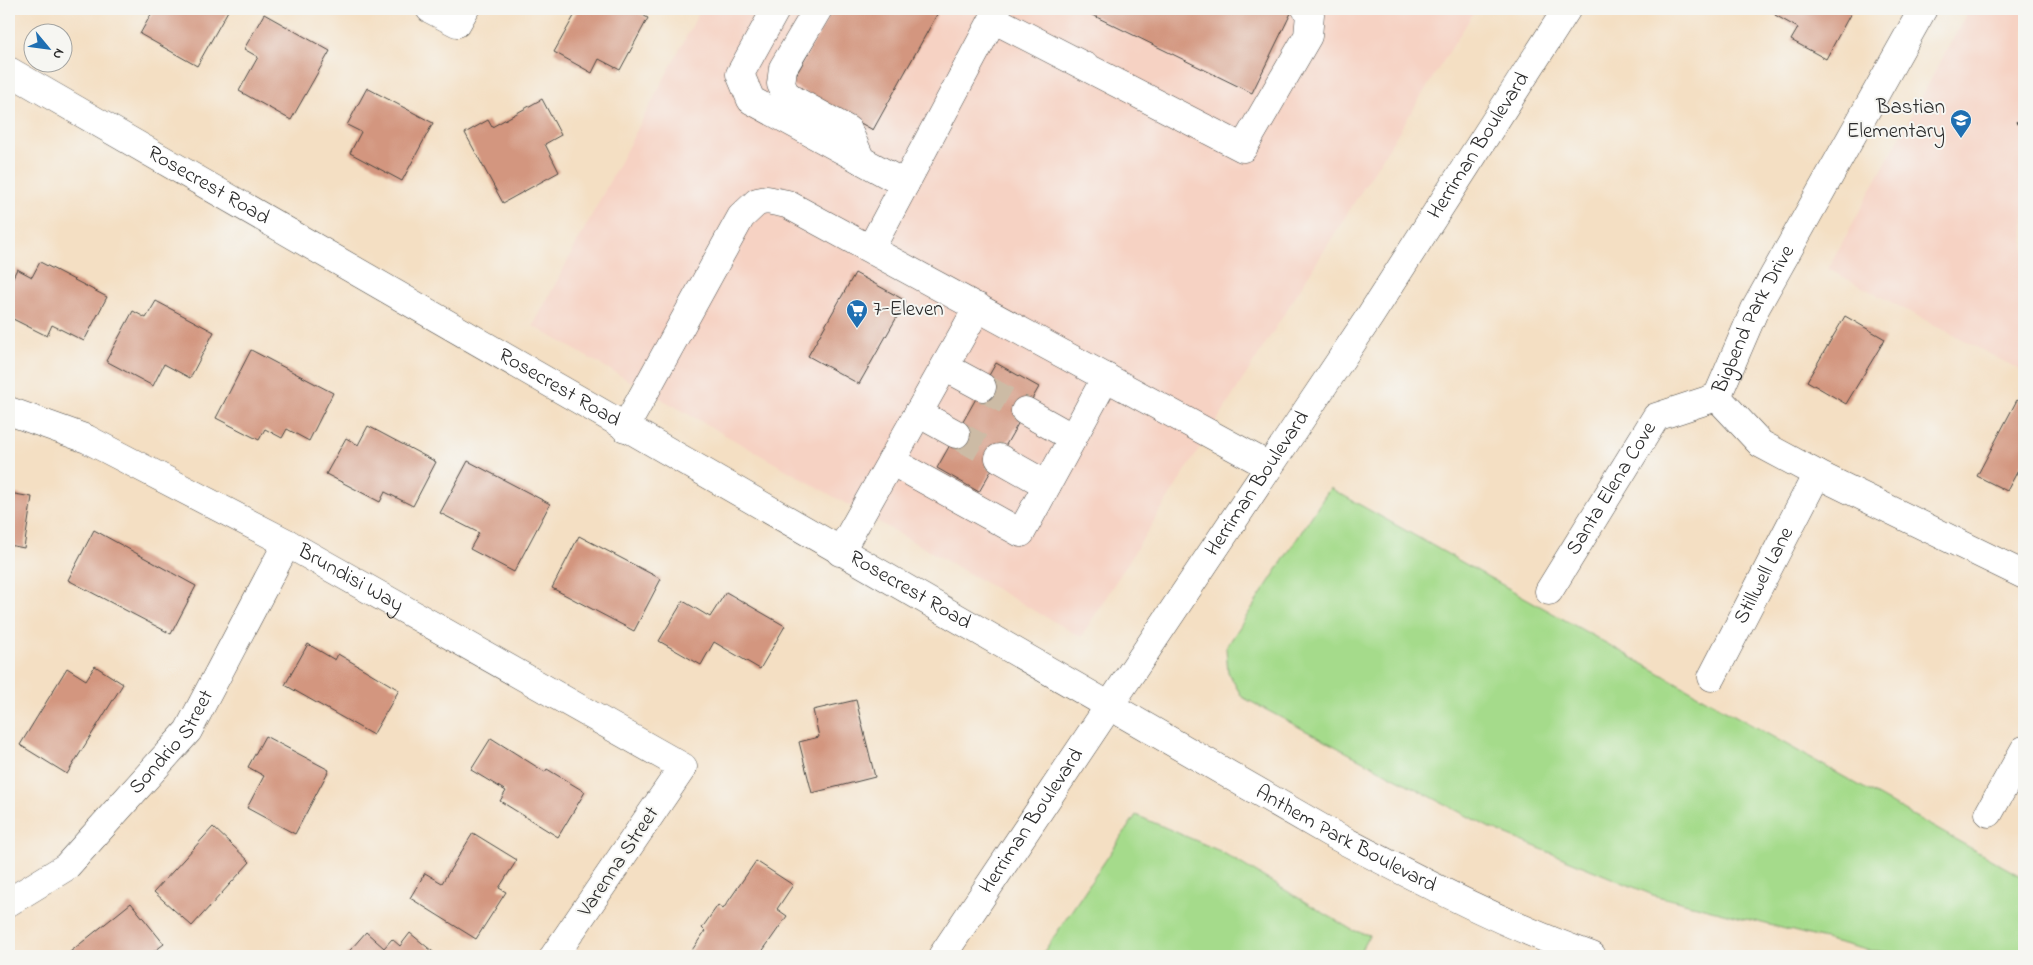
<svg xmlns="http://www.w3.org/2000/svg" width="2033" height="965" font-family="'Indie Flower',sans-serif">
<style>
.built{fill:#f6d2c3}
.green{fill:#a5db8b;stroke:#68835b}
.building{fill:#d3967f}
.lines{fill:none;stroke-linecap:round;stroke-linejoin:round}
.minor-tunnel{stroke:#ccbba5;stroke-width:28;stroke-dasharray:28 14;stroke-linecap:butt}
.minor-casing{stroke:#494642;stroke-width:29}
.major-casing{stroke:#494642;stroke-width:29}
.path{stroke:#494642;stroke-width:3;stroke-dasharray:4 4;stroke-linecap:butt}
.minor{stroke:#fff;stroke-width:28}
.major{stroke:#fff;stroke-width:28}
.labels{text-anchor:middle;dominant-baseline:central;stroke-width:4;stroke-linejoin:round;paint-order:stroke}
.poi-label{font-size:21px;fill:#2b2b2b;stroke:#f6f6f2;text-anchor:end}
.street-label{font-size:21px;fill:#2b2b2b;stroke:#f6f6f2}
</style>
<rect width="100%" height="100%" fill="#f6f6f2"/>
<filter id="ink" filterUnits="userSpaceOnUse"><feTurbulence type="fractalNoise" baseFrequency=".02" numOctaves="2"/><feDisplacementMap in="SourceGraphic" scale="10" xChannelSelector="R" yChannelSelector="G"/><feConvolveMatrix kernelMatrix="1 2 1 2 8 2 1 2 1" color-interpolation-filters="sRGB"/></filter>
<filter id="wash" filterUnits="userSpaceOnUse"><feTurbulence type="fractalNoise" baseFrequency=".0096" numOctaves="4" result="noise"/><feDisplacementMap in="SourceGraphic" scale="20" xChannelSelector="R" yChannelSelector="G"/><feGaussianBlur stdDeviation="1.12" result="paint"/><feColorMatrix in="noise" values="0 0 0 0 0 0 0 0 0 0 0 0 0 0 0 0 0 1.4 0 .05"/><feComposite in="paint" operator="in"/></filter>
<g filter="url(#wash)">
<rect width="100%" height="100%" fill="#f4dfc3"/>
<!-- built -->
<path class="built" d="M701,9H1476L1081,637L533,326Z
M1969,9H2024V372L1828,269Z"/>
<!-- green -->
<path class="green" d="M1330,488L2024,878V956H1927L1867,950L1653,895L1490,828L1242,697L1228,672L1226,648Z
M1136,815L1220,851L1352,930L1369,935L1358,956H1041Z"/>
<g id="blocks">
<!-- building -->
<path class="building" d="M154,9H229L197,66L140,34Z
M578,9H631L648,18L620,70L599,59L592,73L554,52Z
M833,9H940L873,130L791,84Z
M1080,9H1293L1252,93Z
M1778,9H1853L1826,59L1791,40L1798,28L1775,15Z
M264,14L330,51L291,120L239,91L258,57L244,49Z
M367,88L433,123L402,181L350,153L361,132L347,125Z
M542,99L561,135L545,144L559,172L503,203L465,133L488,120L492,127Z
M40,262L107,297L84,341L52,325L47,336L9,317V285L17,269L32,277Z
M855,273L906,301L859,384L808,356Z
M156,301L214,332L190,378L164,364L153,386L106,361L133,311L146,318Z
M1845,316L1885,339L1846,404L1807,381Z
M251,350L333,393L309,441L287,429L282,438L265,429L259,440L216,418Z
M996,363L1039,387L979,492L937,468Z
M2017,400L2024,404V464L2022,463L2007,491L1977,476Z
M368,426L436,462L413,506L385,492L380,502L326,474L346,438L358,445Z
M468,461L550,504L514,572L470,549L479,533L440,513Z
M9,493L32,497L24,548L9,545Z
M94,530L196,586L171,634L68,580Z
M579,536L661,579L634,631L552,588Z
M726,592L785,626L760,669L714,642L701,665L659,641L683,601L710,617Z
M308,644L335,660L338,654L399,690L373,735L285,685Z
M95,666L123,684L67,774L20,745L67,668L86,680Z
M856,700L875,777L812,793L799,742L819,737L813,710Z
M265,736L329,770L295,834L247,808L264,776L248,767Z
M491,738L545,772L547,769L585,792L558,837L500,801L506,791L471,770Z
M213,827L250,862L192,926L154,892Z
M473,833L517,860L499,888L506,892L476,939L410,898L425,873L442,883Z
M756,861L793,885L777,909L787,916L759,956H688L705,931L702,928L718,905L723,909Z
M131,903L164,944L148,956H65Z
M366,932L384,948L392,939L400,946L410,933L438,956H345Z"/>
</g>
</g>
<g filter="url(#ink)">
<use href="#blocks" fill-opacity="0" stroke="#494642" stroke-width="1"/>
<g class="lines">
<!-- minor-tunnel -->
<path class="minor-tunnel" d="M982,387L1025,411
M956,434L999,458"/>
<!-- minor casing -->
<g class="minor-casing">
<g id="minor">
<path d="M430,9L457,23L465,9"/>
<path d="M776,9L740,74L751,100L905,184"/>
<path d="M818,9L783,68L781,84L785,93L794,100L848,130L861,160"/>
<path d="M871,248L993,19L1243,148L1308,36L1310,14L1306,9"/>
<path d="M945,367L982,387"/>
<path id="s1" d="M1717,397L1755,309L1923,9"/>
<path d="M1717,397L1761,444L1817,474L2024,575"/>
<path id="s2" d="M9,411L87,439L287,543L683,767L554,956"/>
<path d="M1025,411L1073,438"/>
<path d="M918,413L956,434"/>
<path d="M625,428L741,217L757,202L767,200L787,204L1269,466"/>
<path d="M999,458L1047,485"/>
<path d="M891,461L1021,533L1106,377"/>
<path d="M840,552L978,307"/>
<path id="s3" d="M1549,591L1656,417L1717,397"/>
<path id="s4" d="M1712,677L1817,474"/>
<path d="M1989,813L2024,750"/>
<path id="s5" d="M9,902L66,867L188,731L287,543"/>
</g>
</g>
<!-- major casing -->
<g class="major-casing">
<g id="major">
<path id="s6" d="M9,71L1330,833C1416,878 1501,924 1592,956"/>
<path id="s7" d="M942,956L1370,316L1567,9"/>
</g>
</g>
<!-- path -->
<path class="path" d="M2016,123L2024,120"/>
<!-- minor -->
<use href="#minor" class="minor"/>
<!-- major -->
<use href="#major" class="major"/>
</g>
</g>
<!-- icons -->
<defs>
<g id="school-pin" transform="scale(1.125)"><path d="M0 17L-7.5 6A9.5 9.5 0 1 1 7.5 6Z" fill="#1f6fb2" stroke="#f6f6f2"/><path d="M0-5L7-2L0 1L-7-2ZM-4 1L0 2.5L4 1V4Q0 6-4 4Z" fill="#fff"/></g>
<g id="supermarket-pin" transform="scale(1.125)"><path d="M0 17L-7.5 6A9.5 9.5 0 1 1 7.5 6Z" fill="#1f6fb2" stroke="#f6f6f2"/><path d="M-6-5.5h2.5l.6 2H6L4.5 2H-2.5L-4.4-4H-6ZM-1.5 3.2a1.3 1.3 0 1 0 .1 0ZM3 3.2a1.3 1.3 0 1 0 .1 0Z" fill="#fff"/></g>
</defs>
<g fill-rule="evenodd">
<use href="#school-pin" x="1961" y="120"/>
<use href="#supermarket-pin" x="857" y="310"/>
</g>
<g class="labels">
<!-- poi labels -->
<g class="poi-label">
<text x="1945" y="108">Bastian<tspan x="1945" dy="24">Elementary</tspan></text>
<text x="873" y="310" text-anchor="start">7-Eleven</text>
</g>
<!-- street labels -->
<g class="street-label">
<text stroke="none"><textPath href="#s7" startOffset="972">Herriman Boulevard</textPath></text>
<text stroke="none"><textPath href="#s6" startOffset="230">Rosecrest Road</textPath></text>
<text stroke="none"><textPath href="#s1" startOffset="86">Bigbend Park Drive</textPath></text>
<text stroke="none"><textPath href="#s6" startOffset="635">Rosecrest Road</textPath></text>
<text stroke="none"><textPath href="#s7" startOffset="568">Herriman Boulevard</textPath></text>
<text stroke="none"><textPath href="#s3" startOffset="120">Santa Elena Cove</textPath></text>
<text stroke="none"><textPath href="#s4" startOffset="114">Stillwell Lane</textPath></text>
<text stroke="none"><textPath href="#s2" startOffset="381">Brundisi Way</textPath></text>
<text stroke="none"><textPath href="#s6" startOffset="1040">Rosecrest Road</textPath></text>
<text stroke="none"><textPath href="#s5" startOffset="231">Sondrio Street</textPath></text>
<text stroke="none"><textPath href="#s7" startOffset="162">Herriman Boulevard</textPath></text>
<text stroke="none"><textPath href="#s6" startOffset="1542">Anthem Park Boulevard</textPath></text>
<text transform="translate(619 862) rotate(-56)">Varenna Street</text>
</g>
</g>
<!-- margin -->
<rect width="2033" height="965" fill="none" stroke="#f6f6f2" stroke-width="30"/>
<!-- north arrow -->
<g transform="translate(48 48) rotate(119)"><circle r="24" fill="#f6f6f2" stroke="#a5a5a2"/>
<path d="M0-4L9 19L0 12L-9 19Z" fill="#1f6fb2"/>
<text y="-8" font-size="14" font-weight="bold" text-anchor="middle" fill="#2b2b2b">N</text>
</g>
</svg>
